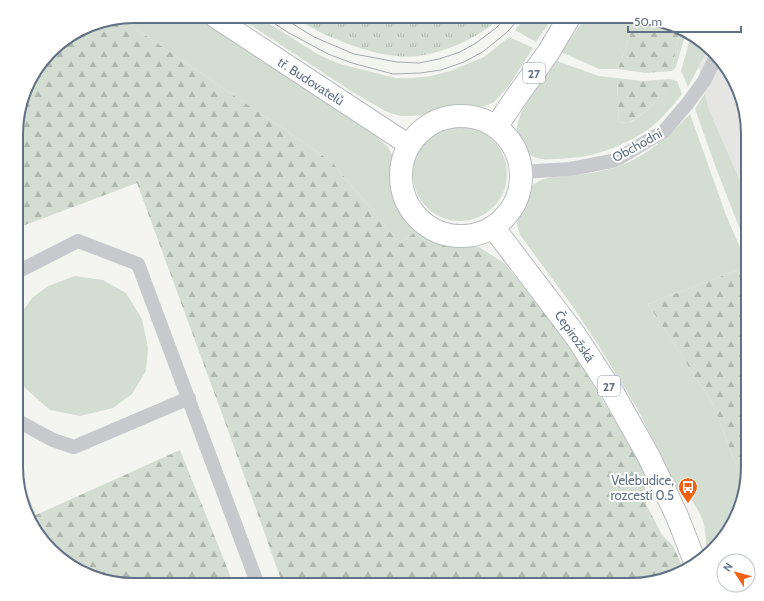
<svg xmlns="http://www.w3.org/2000/svg" width="764" height="601" font-family="Cabin,sans-serif">
<style>
.built{fill:#e5e6e4}
.green{fill:#d4ddd1}
.forest{fill:url(#forest-firs)}
.park{fill:url(#park-tufts)}
.lines{fill:none;stroke-linecap:round;stroke-linejoin:round}
.secondary-casing{stroke:#b8bcc1;stroke-width:22}
.primary-casing{stroke:#b9bcc0;stroke-width:24}
.street{stroke:#c7c9cd;stroke-width:14}
.secondary{stroke:#fff;stroke-width:20}
.primary{stroke:#fff;stroke-width:22}
.tram{stroke:#a6aab1;stroke-width:1}
.labels{text-anchor:middle;dominant-baseline:central;stroke-width:4;stroke-linejoin:round;paint-order:stroke}
.shield{fill:#fff;stroke:#909ba9;stroke-width:1}
.shield-label{font-size:12px;font-weight:bold;fill:#617084}
.street-label{font-size:13px;fill:#617084;stroke:#fff}
.poi-label{font-size:13px;fill:#617084;stroke:#fff;text-anchor:end}
.rim{fill:none;stroke:#617084;stroke-width:2}
</style>
<defs>
<pattern id="forest-firs" width="22" height="20" patternUnits="userSpaceOnUse"><rect width="22" height="20" fill="#d4ddd1"/><path d="M5 1l3.5 6h-7zM16 11l3.5 6h-7z" fill="#afb8af"/></pattern>
<pattern id="park-tufts" width="24" height="20" patternUnits="userSpaceOnUse"><rect width="24" height="20" fill="#d4ddd1"/><path d="M3 7l-1-3M5 7V3M7 7l1-3M15 17l-1-3M17 17v-4M19 17l1-3" fill="none" stroke="#afb8af"/></pattern>
</defs>
<rect width="100%" height="100%" fill="#f4f5f0"/>
<!-- built -->
<path class="built" d="M692,36L708,45L739,89L748,134V199L709,110Z"/>
<!-- green -->
<path class="green" d="M134,16H194L377,137L388,147L392,155L391,176L394,191L399,204L407,214L420,228L400,244L332,162L120,18Z
M237,16H257L319,55L340,64L396,78H412L431,76L450,71L484,57L509,37L533,48L509,85L499,97L494,102L488,105L481,107H448L421,115L412,116H401L393,114L385,111L351,91Z
M527,16H554L536,42L515,30Z
M587,16H637L618,69H599L561,52Z
M657,21L675,25L686,32L676,67L672,71L679,29Z
M691,35L709,47L688,87L681,71Z
M557,61L599,76L617,78L619,121C623,123 627,124 631,122C638,118 661,98 666,91C668,87 670,84 670,79L677,81L682,94C670,109 658,124 641,134C626,143 608,151 591,155C579,158 567,158 555,159C551,159 546,160 542,159C523,156 513,141 518,122C525,99 543,79 557,61Z
M705,93L709,110L748,199V250L716,168L695,109Z
M690,114L726,215L748,266V293L738,270L648,304L713,404L745,489L739,512L719,545L707,553C706,543 706,531 703,521C699,510 691,500 685,490L681,491L675,485L637,408L597,343L573,307L520,235C519,231 517,227 517,223C516,208 526,186 541,180C548,177 557,177 565,176C584,174 604,172 622,165C648,155 671,134 690,114Z
M413 174a47 47 0 1 1 94 0a47 47 0 1 1-94 0Z
M75,276L103,280L126,293L142,319L148,348L146,371L132,394L113,408L80,416L50,410L25,388L16,371L17,319L32,298L48,286Z"/>
<!-- forest -->
<path class="forest" d="M637,16L657,21L679,29L672,71L646,73L618,69Z
M120,18L332,162L400,244L420,228L425,233L433,237L479,247L504,263L543,310L574,353L638,459L644,473L646,504L662,535L673,546L684,570L675,576L630,585H283L229,433L137,183L17,228V118L32,75L56,45L96,22Z
M617,78L643,81L670,79C670,81 670,84 670,86C667,93 635,121 628,123C625,123 622,122 619,121Z
M738,270L748,293V475L745,489L713,404L648,304Z
M180,450L234,585H127L89,576L56,556L28,519L16,475V466L36,515Z"/>
<!-- park -->
<path class="park" d="M292,16H501C491,27 479,34 466,41C451,48 436,53 419,56C380,61 324,37 292,16Z"/>
<g class="lines">
<!-- secondary casing -->
<g class="secondary-casing">
<path id="secondary" d="M213,16L409,145"/>
</g>
<!-- primary casing -->
<g class="primary-casing">
<path id="primary" d="M401 176a60 60 0 1 1 120 0a60 60 0 1 1-120 0Z
M496,127L517,96L548,53L570,16
M493,227L575,335L613,393L649,457L677,516L695,562"/>
</g>
<!-- street -->
<path class="street" d="M521,172L570,169L612,161L621,157L664,131L688,103L704,81L716,57
M17,272L78,241L138,264L258,585
M16,420L53,440L74,447L189,398"/>
<!-- secondary -->
<use href="#secondary" class="secondary"/>
<!-- primary -->
<use href="#primary" class="primary"/>
<!-- tram -->
<path class="tram" d="M263,16L289,33L328,54L352,63L393,74L420,73L441,70L464,62L484,51L506,33L522,16
M280,16L314,37L354,54L397,62L419,63L439,59L460,52L476,43L496,28L507,16"/>
</g>
<!-- icons -->
<defs>
<g id="bus-pin" transform="scale(1)"><path d="M0 17L-7.5 6A9.5 9.5 0 1 1 7.5 6Z" fill="#f16214" stroke="#fff"/><path d="M-5-6H5V4H4V6H2V4H-2V6H-4V4H-5ZM-3.5-4V0h7V-4ZM-3.5 1.2v1.5H-2V1.2ZM2 1.2v1.5H3.5V1.2Z" fill="#fff"/></g>
</defs>
<g fill-rule="evenodd">
<use href="#bus-pin" x="688" y="487"/>
</g>
<g class="labels">
<!-- shield labels -->
<g class="shield">
<rect x="523" y="63" width="22" height="20" rx="3"/>
<rect x="598" y="376" width="22" height="20" rx="3"/>
</g>
<g class="shield-label">
<text x="534" y="73">27</text>
<text x="609" y="386">27</text>
</g>
<!-- street labels -->
<g class="street-label">
<text transform="translate(311 81) rotate(33)">tř. Budovatelů</text>
<text transform="translate(637 145) rotate(-29)">Obchodní</text>
<text transform="translate(575 336) rotate(55)">Čepirožská</text>
</g>
<!-- poi labels -->
<g class="poi-label">
<text x="674" y="480">Velebudice,<tspan x="674" dy="15">rozcestí 0.5</tspan></text>
</g>
</g>
<!-- crop -->
<path d="M0 0H764V601H0ZM134 23H630A111 111 0 0 1 741 134V467A111 111 0 0 1 630 578H134A111 111 0 0 1 23 467V134A111 111 0 0 1 134 23Z" fill="#fff" fill-rule="evenodd"/>
<path class="rim" d="M134 23H630A111 111 0 0 1 741 134V467A111 111 0 0 1 630 578H134A111 111 0 0 1 23 467V134A111 111 0 0 1 134 23Z"/>
<!-- north arrow -->
<g transform="translate(736 573) rotate(306)"><circle r="19" fill="#ffffff" stroke="#c0c6ce"/>
<path d="M0-3L7 15L0 10L-7 15Z" fill="#f16214"/>
<text y="-6" font-size="11" font-weight="bold" text-anchor="middle" fill="#617084">N</text>
</g>
<!-- scale -->
<path d="M628 26v6h113v-6" fill="none" stroke="#617084" stroke-width="2"/>
<text x="634" y="26" font-size="12" fill="#617084" stroke="#ffffff" stroke-width="3" paint-order="stroke">50 m</text>
</svg>
